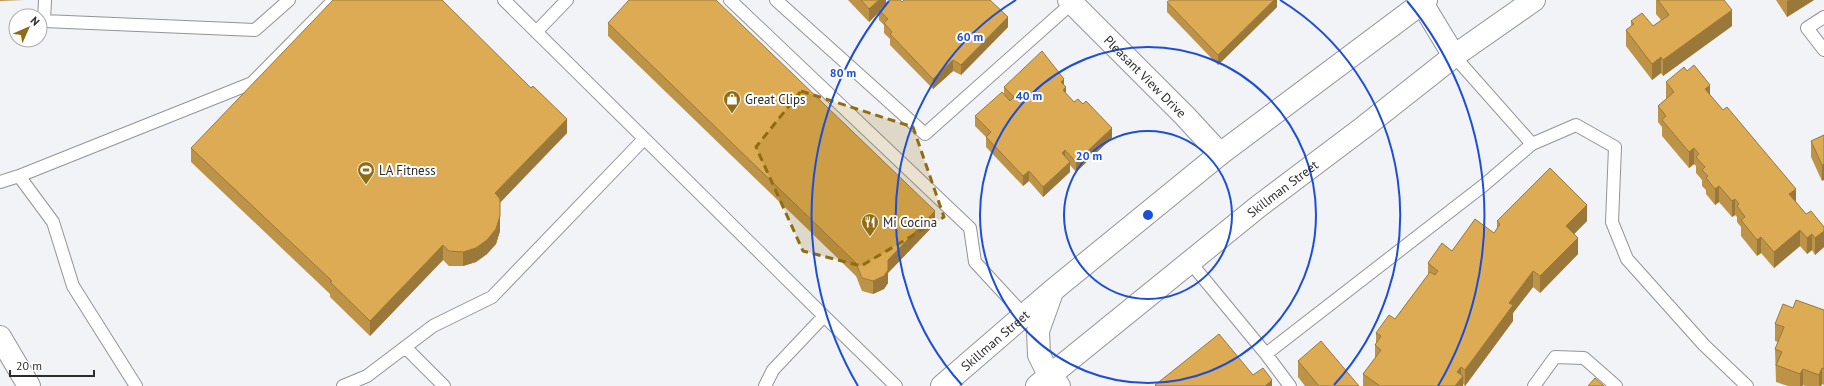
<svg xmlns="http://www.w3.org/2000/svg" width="1824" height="386" font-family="'PT Sans',sans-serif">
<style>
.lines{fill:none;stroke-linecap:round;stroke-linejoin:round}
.service-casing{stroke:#939497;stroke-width:14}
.minor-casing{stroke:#939497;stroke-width:24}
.secondary-casing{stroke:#939497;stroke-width:24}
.service{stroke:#fff;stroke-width:12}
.minor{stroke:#fff;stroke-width:22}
.secondary{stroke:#fff;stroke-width:22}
.wall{fill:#bd9347}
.shaded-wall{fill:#9a783a}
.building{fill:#dcab53;stroke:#9a783a}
.marked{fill:#906c12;fill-opacity:0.2;stroke:#906c12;stroke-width:3;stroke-dasharray:8 5;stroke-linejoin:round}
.ring{fill:none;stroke:#1d4ed8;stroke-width:2}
.labels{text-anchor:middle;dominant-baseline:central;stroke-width:4;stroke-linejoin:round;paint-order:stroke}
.street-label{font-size:13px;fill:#2c2c2d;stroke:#fff}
.poi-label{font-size:13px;fill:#2c2c2d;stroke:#fff;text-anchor:start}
.centre{fill:#1d4ed8;stroke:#fff;stroke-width:2}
.ring-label{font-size:12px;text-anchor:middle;font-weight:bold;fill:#1d4ed8;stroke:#fff;stroke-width:4;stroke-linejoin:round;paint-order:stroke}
</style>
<rect width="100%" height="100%" fill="#f2f3f6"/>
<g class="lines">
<!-- service casing -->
<g class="service-casing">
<path id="service" d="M45,0L44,21L255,30L289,0
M504,0L824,316
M730,0L970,228L975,262L1024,315
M776,0L925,134L1072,3
M1824,17L1807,28L1824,50
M536,32L567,0
M1454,56L1532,144L1576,125L1615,147L1612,222L1627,259L1704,345L1747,386
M0,182L19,176
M1190,262L1266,354
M405,347L444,386
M136,386L73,286L53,222L19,176L252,83L334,0
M343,386L367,376L433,326L492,297L644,139
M765,386L773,370L824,316L896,386
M1290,386L1266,354L1484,185L1532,144
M1534,386L1555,357L1584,358L1616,386"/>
</g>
<!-- minor casing -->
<g class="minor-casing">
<g id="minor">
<path id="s1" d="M1069,0L1185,116L1220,154"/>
<path d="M1049,375L1059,386"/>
</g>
</g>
<!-- secondary casing -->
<g class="secondary-casing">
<g id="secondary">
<path d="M1422,3L1454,56"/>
<path d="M0,337L29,386"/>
<path d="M1049,375L1039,355L1038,331L1052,292"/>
<path id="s2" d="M942,386L1052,291L1220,154L1426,0"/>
<path id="s3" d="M1037,386L1259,206L1364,127L1454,56L1534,0"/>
</g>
</g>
<!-- service -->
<use href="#service" class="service"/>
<!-- minor -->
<use href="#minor" class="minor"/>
<!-- secondary -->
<use href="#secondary" class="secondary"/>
</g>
<!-- wall -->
<path class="wall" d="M0,0H24L0,1Z
M848,0H886V4L902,2L1008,27L961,75L953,71L933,89L890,45V39L884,33V25L879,20V12L869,22Z
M1277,0V7L1218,65L1167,12V2Z
M1656,0H1724L1732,26L1663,76L1661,73L1652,80L1626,46V30L1631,26V21L1653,26L1661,20L1656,14Z
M1776,0H1814L1787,17Z
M608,23L935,224L888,273V283L884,289L873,294L862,291L856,276L608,36Z
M1666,82L1710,95L1806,214L1824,227V247L1815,255L1812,250L1807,254L1800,246L1774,268L1761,253L1757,256L1741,236V227L1737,222V217L1735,215L1732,217L1719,202L1715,205L1706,194V190L1702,186V180L1696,173V166L1694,164L1689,168L1662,136V127L1658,122V106L1666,99Z
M1064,85L1066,94L1074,102L1112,138L1076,172L1070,165V172L1043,197L1029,181L1023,186L986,147V137L975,126V116L1004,95V87Z
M567,133L500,202V231L496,244L487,254L476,262L463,266H449L443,260L370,336L330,297V294L191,162V148Z
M1824,135L1822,181L1811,157V141Z
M1497,221H1587L1574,234L1578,254L1540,293L1533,287L1513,313V321L1465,386L1463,384V386H1363V374L1375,358V345L1376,343V333L1395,319L1428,275V263L1452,251L1494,233L1497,228Z
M1793,308L1824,310V385L1822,384L1821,386H1805L1803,385L1802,386H1788L1776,382L1775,349L1778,342L1775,341V324Z
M1298,361L1359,386H1305L1298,377Z"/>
<!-- shaded-wall -->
<path class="shaded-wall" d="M879,0H886V6L879,10V12L869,22V9Z
M1274,0H1277V7L1218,65V55Z
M1789,0H1814L1787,17V1Z
M1732,10V26L1663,76V60Z
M1008,17V27L961,75V65Z
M1661,57V73L1652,80V64Z
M953,60V71L933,89V79Z
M1064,79V89L1066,87V97L1063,100L1061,82Z
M1710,85V101L1705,89Z
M567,119V133L495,208V193Z
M1112,128V138L1076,172V162Z
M1694,148V164L1689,168V152Z
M1065,150V160L1062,153Z
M1070,162V172L1043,197V187Z
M1824,164V180L1822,181V165Z
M1029,171V181L1023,186V176Z
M1719,186V202L1715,205V189Z
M1796,189V205L1789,194Z
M1735,199V215L1732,217V201Z
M1587,205V221L1566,242V226Z
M935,211V224L888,273V283L884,289L873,294V281L888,260Z
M500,216V231L496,244L487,254L476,262L463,266V252Z
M1800,230V246L1774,268V252Z
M1824,231V247L1815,255V238Z
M1812,234V250L1807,254V238Z
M1761,237V253L1757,256V240Z
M1578,238V254L1540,293V276Z
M443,245V260L370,336V321Z
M1533,271V287L1513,313V321L1465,386V370L1509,303Z
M1461,367V378L1463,376V386H1455L1457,372Z
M1822,368V384L1821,386H1819V375Z
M1803,369V385L1802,386H1800V374Z
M1272,380V386H1265Z"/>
<!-- building -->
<path class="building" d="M333,0H442L531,88L533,86L567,119L495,193L500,199V216L496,229L487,240L476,248L463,252L449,251L443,245L370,321L330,282L332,281L191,148Z
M629,0H716L935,211L888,260V270L884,276L873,281L862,278L856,263L608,23Z
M861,0H879L869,9Z
M890,0H900L902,2L904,0H990L1008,17L961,65L953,60L933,79L890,34L892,32L884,23L888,19L879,10Z
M1170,0H1274L1218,55L1167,2Z
M1658,0H1724L1732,10L1663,60L1661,57L1652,64L1626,30L1634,24L1631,21L1642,13L1653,26L1669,15Z
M1042,51L1064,79L1061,82L1066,87L1063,90L1074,102L1078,99L1083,104L1086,101L1112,128L1076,162L1065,150L1062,153L1070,162L1043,187L1029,171L1023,176L986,137L991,132L975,116L1002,92L1010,101L1014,97L1004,87Z
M1694,65L1710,85L1705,89L1723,110L1727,107L1796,189L1789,194L1806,214L1811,211L1824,227V231L1815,238L1812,234L1807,238L1800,230L1774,252L1761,237L1757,240L1741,220L1745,217L1737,206L1739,204L1735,199L1732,201L1719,186L1715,189L1706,178L1708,176L1702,170L1705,167L1696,157L1699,154L1694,148L1689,152L1662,120L1666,116L1658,106L1674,92L1666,82L1684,67L1687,71Z
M1824,135V164L1822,165L1811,141Z
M1550,168L1587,205L1566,226L1578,238L1540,276L1533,271L1509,303L1513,305L1465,370L1461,367L1457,372L1463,376L1455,386H1380L1363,374L1381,350L1375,345L1381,336L1376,333L1389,315L1395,319L1430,272L1435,275L1438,271L1428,263L1442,243L1452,251L1475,219L1494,233L1500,224L1497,221Z
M1796,300L1824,310V369L1822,368L1819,375L1803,369L1800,374L1776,365L1782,352L1775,349L1784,327L1775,324L1783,304L1793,308Z
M1219,334L1253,375L1263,368L1272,380L1265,386H1156L1155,385Z
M1321,341L1359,386H1319L1298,361Z
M1595,378L1604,386H1588Z"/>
<!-- marked area -->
<path class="marked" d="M801,91L913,127L944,217L861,266L803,251L756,147Z"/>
<!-- distance rings -->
<g class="ring">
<circle cx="1148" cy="215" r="84"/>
<circle cx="1148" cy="215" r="168"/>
<path d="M962 385A252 252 0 0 1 1016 0M1280 0A252 252 0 0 1 1334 385"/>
<path d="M858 386A336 336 0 0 1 889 1M1407 1A336 336 0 0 1 1438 386"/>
</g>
<!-- icons -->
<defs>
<g id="shop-pin" transform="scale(0.9)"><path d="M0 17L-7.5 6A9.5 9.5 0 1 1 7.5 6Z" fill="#906c12" stroke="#fff"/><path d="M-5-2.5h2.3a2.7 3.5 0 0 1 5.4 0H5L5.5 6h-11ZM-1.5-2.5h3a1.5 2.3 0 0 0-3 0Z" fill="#fff"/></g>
<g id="stadium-pin" transform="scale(0.9)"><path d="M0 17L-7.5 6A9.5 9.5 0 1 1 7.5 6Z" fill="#906c12" stroke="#fff"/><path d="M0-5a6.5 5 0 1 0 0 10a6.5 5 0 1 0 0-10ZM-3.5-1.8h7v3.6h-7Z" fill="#fff"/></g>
<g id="restaurant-pin" transform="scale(0.9)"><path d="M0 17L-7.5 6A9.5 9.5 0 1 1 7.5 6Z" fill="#906c12" stroke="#fff"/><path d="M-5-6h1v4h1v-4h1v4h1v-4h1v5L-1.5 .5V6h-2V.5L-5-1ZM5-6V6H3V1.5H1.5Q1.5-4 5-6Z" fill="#fff"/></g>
</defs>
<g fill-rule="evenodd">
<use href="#shop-pin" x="732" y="99"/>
<use href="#stadium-pin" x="366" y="170"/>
<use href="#restaurant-pin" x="870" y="222"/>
</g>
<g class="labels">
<!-- street labels -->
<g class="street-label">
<text stroke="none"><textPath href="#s1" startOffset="108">Pleasant View Drive</textPath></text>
<text stroke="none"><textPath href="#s3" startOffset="315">Skillman Street</textPath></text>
<text stroke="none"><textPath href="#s2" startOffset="70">Skillman Street</textPath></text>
</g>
<!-- poi labels -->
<g class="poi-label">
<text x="745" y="99">Great Clips</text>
<text x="379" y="170">LA Fitness</text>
<text x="883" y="222">Mi Cocina</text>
</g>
</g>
<circle cx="1148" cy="215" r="6" class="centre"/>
<g class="ring-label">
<text x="970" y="41">60 m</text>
<text x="843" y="77">80 m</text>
<text x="1029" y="100">40 m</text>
<text x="1089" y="160">20 m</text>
</g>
<!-- north arrow -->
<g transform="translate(28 28) rotate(45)"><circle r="19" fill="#ffffff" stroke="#ababab"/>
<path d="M0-3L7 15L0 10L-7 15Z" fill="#906c12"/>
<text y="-6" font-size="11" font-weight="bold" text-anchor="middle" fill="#2c2c2d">N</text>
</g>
<!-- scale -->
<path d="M10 370v6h84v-6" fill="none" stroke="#2c2c2d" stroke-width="2"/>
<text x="16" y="370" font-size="12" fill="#2c2c2d" stroke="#ffffff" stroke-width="3" paint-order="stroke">20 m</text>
</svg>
